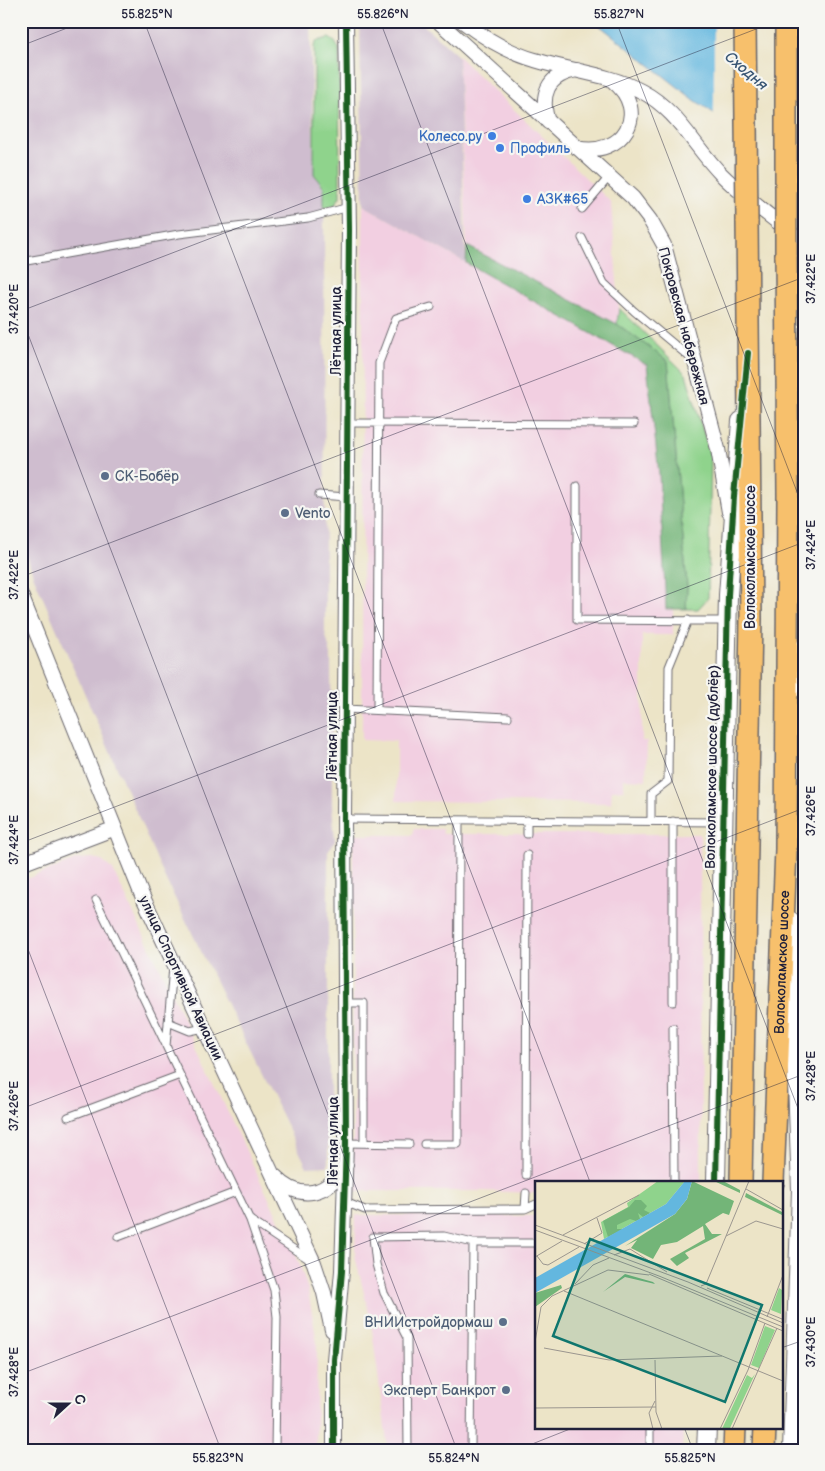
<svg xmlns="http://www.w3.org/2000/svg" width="825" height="1471" font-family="'Balsamiq Sans',sans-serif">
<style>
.built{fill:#f2cfe1}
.industrial{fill:#cfbdcf}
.green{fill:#8fd38c;stroke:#587a64}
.forest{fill:#73b578;stroke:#4a6c5a}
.water{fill:#63b7df;stroke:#426c8d}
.pier{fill:#ece4c7}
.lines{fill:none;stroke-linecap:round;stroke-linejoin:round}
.service-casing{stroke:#69666c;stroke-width:9}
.minor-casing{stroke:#69666c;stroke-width:16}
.tertiary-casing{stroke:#69666c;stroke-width:20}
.primary-casing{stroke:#69666c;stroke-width:24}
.service{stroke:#fff;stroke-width:7}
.minor{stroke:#fff;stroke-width:14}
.tertiary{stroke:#fff;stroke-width:18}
.primary{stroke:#f7c06c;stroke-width:21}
.primary-bridge-casing{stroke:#69666c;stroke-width:24;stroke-linecap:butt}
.primary-bridge{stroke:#f7c06c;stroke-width:21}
.cycleway-casing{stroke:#f6f6f2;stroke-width:9}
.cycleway{stroke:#1b5e20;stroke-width:6}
.ticks{fill:none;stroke:#22223b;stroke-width:1;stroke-opacity:0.45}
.shop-dot{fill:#3f7fe0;stroke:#f6f6f2;stroke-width:2}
.service-dot{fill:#5c6f8a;stroke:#f6f6f2;stroke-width:2}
.labels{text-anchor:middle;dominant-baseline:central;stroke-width:4.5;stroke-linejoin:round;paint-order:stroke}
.shop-label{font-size:14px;fill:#366cbe;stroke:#f6f6f2;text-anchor:start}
.street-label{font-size:14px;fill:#22223b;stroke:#f6f6f2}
.service-label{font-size:14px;fill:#4e5e75;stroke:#f6f6f2;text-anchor:start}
.water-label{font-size:15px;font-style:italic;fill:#395674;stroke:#f6f6f2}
.inset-road{fill:none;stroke:#9b968f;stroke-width:1}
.view{fill:#0f766e;fill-opacity:0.15;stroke:#0f766e;stroke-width:2.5}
.inset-edge{fill:none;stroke:#22223b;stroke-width:2.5}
.neatline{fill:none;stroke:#22223b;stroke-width:2}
.ticks-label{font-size:12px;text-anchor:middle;fill:#22223b}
</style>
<rect width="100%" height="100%" fill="#f6f6f2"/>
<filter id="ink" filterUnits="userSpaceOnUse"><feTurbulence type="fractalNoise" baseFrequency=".02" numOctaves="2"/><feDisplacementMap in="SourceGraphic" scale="10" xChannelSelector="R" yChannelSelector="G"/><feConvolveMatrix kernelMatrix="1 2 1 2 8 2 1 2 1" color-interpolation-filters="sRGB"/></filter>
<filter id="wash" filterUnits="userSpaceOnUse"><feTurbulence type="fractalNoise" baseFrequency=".0096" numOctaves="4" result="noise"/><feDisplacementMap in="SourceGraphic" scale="20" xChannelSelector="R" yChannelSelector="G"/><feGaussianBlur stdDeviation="1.12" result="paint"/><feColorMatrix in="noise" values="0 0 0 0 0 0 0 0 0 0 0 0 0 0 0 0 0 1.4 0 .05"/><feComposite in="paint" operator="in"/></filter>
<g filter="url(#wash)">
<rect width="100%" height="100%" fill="#ece4c7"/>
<!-- built -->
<path class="built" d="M458,56L611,202L619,308L617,324L467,246Z
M363,205L647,365L659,474L666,609L673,610V635H642V741H647L646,780L624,779V790H612L611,803L396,801V741L362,740Z
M413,829H442L443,834H700L701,1182H536V1193L481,1191H353V835H413Z
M93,858L102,861L113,870L299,1262L308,1290L317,1343L316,1450H21V881L78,859Z
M356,1215L536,1216V1427H683L682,1450H388L371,1322L355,1256Z"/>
<!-- industrial -->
<path class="industrial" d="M21,21H310L314,174L324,187L325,632L331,655L332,805L335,841L328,851V1166L307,1167L165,878L33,575L21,535Z
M360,21H419L458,56L466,263L363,205Z"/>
<!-- green -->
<path class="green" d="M329,38L335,42L339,49L340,197L334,206L324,208V187L314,174V46L317,41Z
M619,308L686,374L711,458L708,598L698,609H686L687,587L668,361L617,324Z"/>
<!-- forest -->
<path class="forest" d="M467,246L617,324L668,361L687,587L686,609H666L659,474L647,365L466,263Z"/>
<!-- water -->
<path class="water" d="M594,21H759L724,120L693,99Z"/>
<!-- pier -->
<path class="pier" d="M714,21H763L804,53V192L714,116Z"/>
</g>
<g filter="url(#ink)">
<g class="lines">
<!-- service casing -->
<g class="service-casing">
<path id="service" d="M582,209L609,177
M582,238L604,283L634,311L693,360
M21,262L179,234L308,218L349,207
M348,423L634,424
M577,486V620L727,621
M319,495L347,497
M345,709L508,717
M377,709L379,363L396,318L431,307
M344,819L723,822
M527,820V834
M651,821V794L668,781L669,667L688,620
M673,821V1002
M96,900L166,1045
M173,967L166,1046L250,1220L310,1260
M345,1003H364V1143
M168,1022L190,1031L204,1028
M673,1028L674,1182
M68,1117L180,1075
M346,1143L409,1144
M424,1144H458L459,820
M526,1175L527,855
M345,1202L365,1210L525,1209L536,1204
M525,1209L526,1193
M250,1220L274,1290L277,1317L275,1450
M118,1237L236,1192
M408,1450L407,1338L384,1293L376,1264L373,1237L444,1236L473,1243H536
M471,1450L473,1243
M650,1450V1427"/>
</g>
<!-- minor casing -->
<g class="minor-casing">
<path id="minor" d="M438,21L633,198L650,220L664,245L718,449L729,512
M462,21C483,37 510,53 535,60C570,71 609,74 641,91C678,110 694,147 722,175C747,200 777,221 804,243
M548,122C540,96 546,75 577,70
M577,148C623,158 651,112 613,81
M21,595L141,893L314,1263L324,1293L332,1330
M794,690L804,645
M21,864L113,829
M275,1176C301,1203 327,1195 346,1165
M334,1450V1360L342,1271L346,1143L344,819L349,230L346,21"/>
</g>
<!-- tertiary casing -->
<g class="tertiary-casing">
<path id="tertiary" d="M791,921L801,1190L792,1450
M716,1182L728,595L741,421
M706,1450L707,1427"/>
</g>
<!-- primary casing -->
<g class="primary-casing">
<g id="primary">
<path d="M741,1182L751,619L747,221"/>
<path id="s1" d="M773,1182L786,849L788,495L786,255"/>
<path d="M734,1450L735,1427"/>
<path d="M764,1450L765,1427"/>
</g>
</g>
<!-- service -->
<use href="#service" class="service"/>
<!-- minor -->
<use href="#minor" class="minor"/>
<!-- tertiary -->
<use href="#tertiary" class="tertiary"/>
<!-- primary -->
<use href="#primary" class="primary"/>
<!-- primary-bridge casing -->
<g class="primary-bridge-casing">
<path id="primary-bridge" d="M745,21L747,221
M786,21V255"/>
</g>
<!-- primary-bridge -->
<use href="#primary-bridge" class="primary-bridge"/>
<!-- cycleway casing -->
<g class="cycleway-casing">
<path id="cycleway" d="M716,1182L728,595L734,496L748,353
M334,1450V1360L342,1271L346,1143L344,819L349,230L346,21"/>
</g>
<!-- cycleway -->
<use href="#cycleway" class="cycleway"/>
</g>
</g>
<!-- ticks -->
<path class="ticks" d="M144,21L590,1182M380,21L804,1124M616,21L804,510M21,46L85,21M21,311L777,21M21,316L457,1450M21,577L804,277M21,843L804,542M21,931L221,1450M21,1109L804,808M781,1348L804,1340M21,1374L804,1074M684,1427L693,1450M517,1450L575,1427"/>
<!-- markers -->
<g class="shop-dot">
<circle cx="492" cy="136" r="5"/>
<circle cx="500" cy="148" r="5"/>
<circle cx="527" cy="199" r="5"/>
</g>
<g class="service-dot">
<circle cx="105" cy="476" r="5"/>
<circle cx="285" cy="513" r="5"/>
<circle cx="503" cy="1322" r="5"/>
<circle cx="506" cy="1390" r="5"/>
</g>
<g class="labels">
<!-- shop labels -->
<g class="shop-label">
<text x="482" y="136" text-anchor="end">Колесо.ру</text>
<text x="510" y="148">Профиль</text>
<text x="537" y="199">АЗК#65</text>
</g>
<!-- street labels -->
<g class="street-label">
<text transform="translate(684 326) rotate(75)">Покровская набережная</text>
<text transform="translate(336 331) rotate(-90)">Лётная улица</text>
<text transform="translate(750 557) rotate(-90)">Волоколамское шоссе</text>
<text transform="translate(332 736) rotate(-90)">Лётная улица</text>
<text transform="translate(712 767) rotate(-89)">Волоколамское шоссе (дублёр)</text>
<text stroke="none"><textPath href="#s1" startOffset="220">Волоколамское шоссе</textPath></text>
<text transform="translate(181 978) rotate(65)">улица Спортивной Авиации</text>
<text transform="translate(333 1141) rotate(-90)">Лётная улица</text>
</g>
<!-- service labels -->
<g class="service-label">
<text x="115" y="476">СК-Бобёр</text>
<text x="295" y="513">Vento</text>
<text x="493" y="1322" text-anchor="end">ВНИИстройдормаш</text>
<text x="496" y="1390" text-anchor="end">Эксперт Банкрот</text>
</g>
<!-- water labels -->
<g class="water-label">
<text transform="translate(746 71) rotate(40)">Сходня</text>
</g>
</g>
<!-- overview -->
<g transform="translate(535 1181)">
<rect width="248" height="248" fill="#ece4c7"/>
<path d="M123,0H150L131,23L69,58L66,41L93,26L92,22ZM244,107L247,109L246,133L236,129ZM230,145L240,149L224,187L216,184ZM220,193L195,247L187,248L212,194L217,197Z" fill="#8fd38c"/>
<path d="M157,0L199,20L194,34L188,32L170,43L177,53H187L150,72L154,77L142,85L135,78L170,58L168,45L142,61L126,64L118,78L96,67L102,59L90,65L140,33L152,18ZM179,0H188L205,9V12ZM211,12L247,31V34L210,16ZM100,19H106L112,25L109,29L115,32L108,36L103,32L105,38L101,40L95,38L82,44V48H89L73,56L68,40L94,26ZM90,93L118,101L120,103L90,96L68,111ZM26,104L27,107L0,126V112Z" fill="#73b578"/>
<path d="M150,0H157L152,18L140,33L0,112V97L131,23Z" fill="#63b7df"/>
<path class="inset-road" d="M211,8L248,29M0,44L153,101L248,142M0,49L124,95L248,146M28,54L104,14M191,55L221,40L248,48M49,63L67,52L62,37M79,74L95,68L132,91M2,75L8,83L13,84L44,66M0,76L27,60M114,93L248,150M40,103L58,84L74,77M166,105L171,103L214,0M172,107L247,138M29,110L248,200M232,136L248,94M0,161L6,126L17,115L73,89L114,94M9,167L74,179L187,175M120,179L121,231L127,248M0,227L121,226M118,248L114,232L120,220M185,248L213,189L230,142M197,248L242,147"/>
<path class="view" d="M55,58L227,124L190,221L18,155Z"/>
<rect width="248" height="248" class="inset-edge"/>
</g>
<!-- margin -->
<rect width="825" height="1471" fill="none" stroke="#f6f6f2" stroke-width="55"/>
<!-- north arrow -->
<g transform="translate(68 1404) rotate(69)" stroke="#f6f6f2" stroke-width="4" paint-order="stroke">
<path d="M0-4L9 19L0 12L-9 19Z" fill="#22223b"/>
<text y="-8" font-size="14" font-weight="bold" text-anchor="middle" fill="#22223b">С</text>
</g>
<rect x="28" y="28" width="770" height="1416" class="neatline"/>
<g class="ticks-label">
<text x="147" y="18">55.825°N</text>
<text x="383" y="18">55.826°N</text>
<text x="619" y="18">55.827°N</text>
<text transform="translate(811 279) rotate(-90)" y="4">37.422°E</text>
<text transform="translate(14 309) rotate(-90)" y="4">37.420°E</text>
<text transform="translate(811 545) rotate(-90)" y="4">37.424°E</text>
<text transform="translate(14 575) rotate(-90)" y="4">37.422°E</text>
<text transform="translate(811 811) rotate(-90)" y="4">37.426°E</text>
<text transform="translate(14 840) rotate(-90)" y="4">37.424°E</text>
<text transform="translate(811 1076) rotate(-90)" y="4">37.428°E</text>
<text transform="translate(14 1106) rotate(-90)" y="4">37.426°E</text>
<text transform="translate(811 1342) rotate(-90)" y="4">37.430°E</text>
<text transform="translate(14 1372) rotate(-90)" y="4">37.428°E</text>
<text x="218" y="1462">55.823°N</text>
<text x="454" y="1462">55.824°N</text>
<text x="690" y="1462">55.825°N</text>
</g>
</svg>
